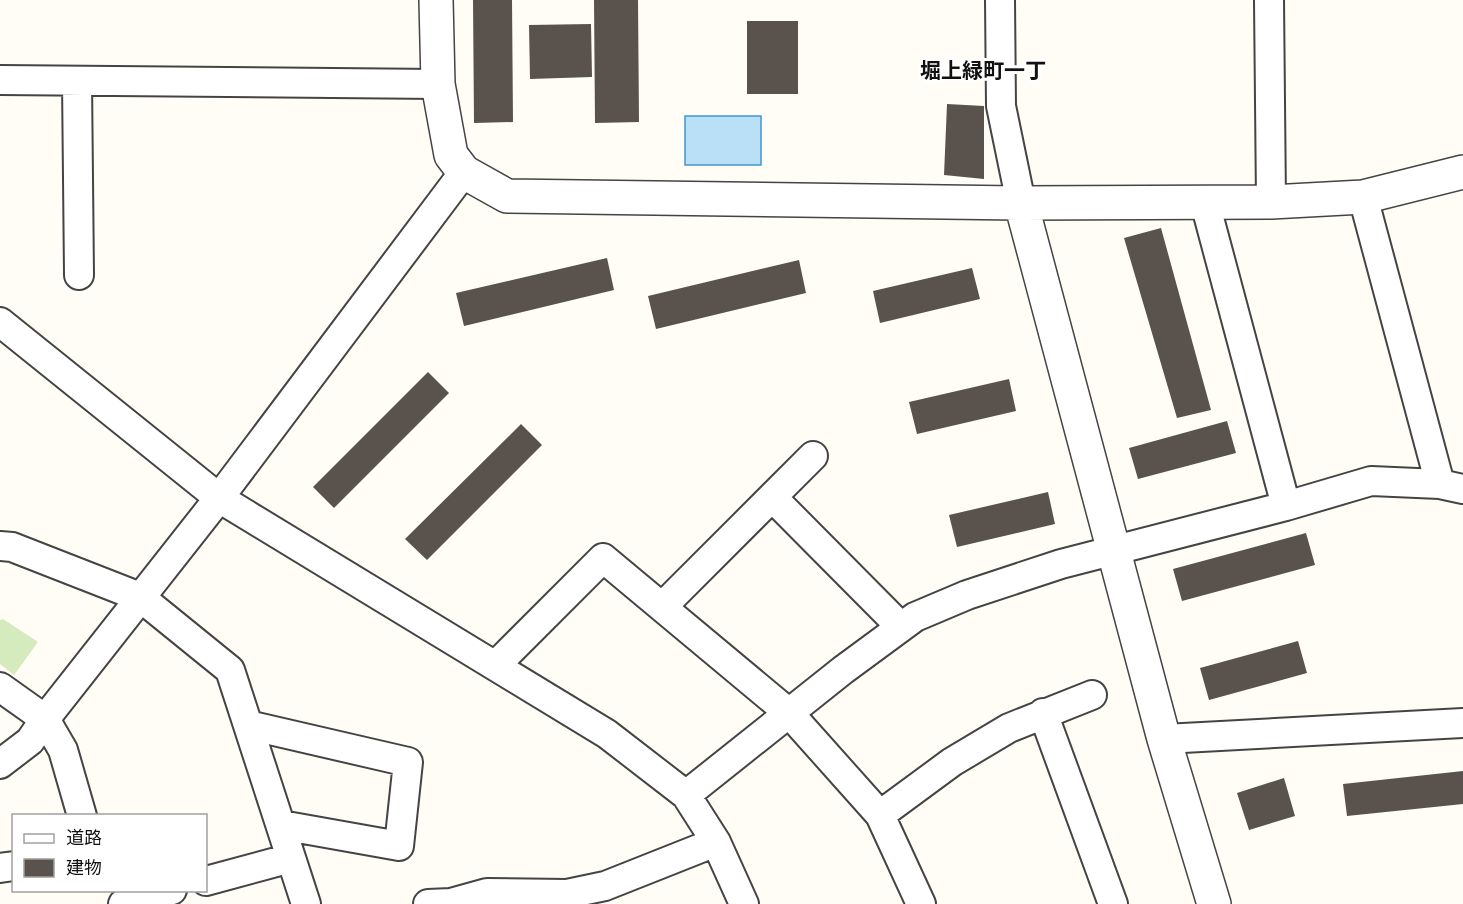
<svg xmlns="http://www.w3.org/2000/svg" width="1463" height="904" font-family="'Roboto Serif','Noto Sans JP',serif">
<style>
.green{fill:#d5ebbd}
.water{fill:#b9e0f7;stroke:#3f96cf;stroke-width:1.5}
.building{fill:#5a524d}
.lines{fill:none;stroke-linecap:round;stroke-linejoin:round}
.minor-casing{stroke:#444;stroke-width:32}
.tertiary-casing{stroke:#444;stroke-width:36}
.minor{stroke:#fff;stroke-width:28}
.tertiary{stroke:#fff;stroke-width:33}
.labels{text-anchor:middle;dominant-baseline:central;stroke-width:6;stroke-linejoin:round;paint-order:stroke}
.neighbourhood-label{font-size:21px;font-weight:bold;fill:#111;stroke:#fff}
</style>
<rect width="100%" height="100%" fill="#fffdf5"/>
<!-- green -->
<path class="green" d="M3,619L38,642L14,675L0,664V620Z"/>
<!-- water -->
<path class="water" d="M685,116H761V165H685Z"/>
<!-- building -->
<path class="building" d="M473,0H512L513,122L474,123Z
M594,0H638L639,122L595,123Z
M747,21H798V94H747Z
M591,24L592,77L530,79L529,25Z
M947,104L984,106V179L944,175Z
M1161,228L1211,410L1177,418L1124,238Z
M607,258L614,290L464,326L456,293Z
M799,260L806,293L656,329L648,296Z
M972,268L980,299L880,323L873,291Z
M428,372L449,393L334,508L313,487Z
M1009,379L1016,411L917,434L909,402Z
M1227,421L1236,453L1138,479L1129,448Z
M521,424L542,445L427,560L405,539Z
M1048,492L1055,524L957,547L949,515Z
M1306,533L1315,565L1182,601L1173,569Z
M1298,641L1307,673L1209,700L1200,668Z
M1463,771V804L1347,816L1343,784Z
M1284,778L1295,816L1249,830L1237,793Z"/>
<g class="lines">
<!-- minor casing -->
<g class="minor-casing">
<path id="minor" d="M1000,0L1001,106L1021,203
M1269,0L1271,202
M0,80L438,84
M77,81L79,275
M1363,197L1440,484
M1205,203L1286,506
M0,322L219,498L607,734L686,795L716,842L744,904
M772,497L901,627
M0,546L12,547L140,597L230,670L306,904
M662,607L813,456
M495,666L603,558L789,713L880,815L921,904
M0,687L45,719L63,750L82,816
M1043,713L1113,904
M248,725L408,762L399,846L281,825
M1164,739L1463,723
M0,764L30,741L45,719L219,498L464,172
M686,795L843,670L915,617L967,595L1061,564L1286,506L1371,481L1440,484L1463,489
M880,815L952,762L1009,728L1092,695
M0,868L14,866
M206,881L291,858
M123,904L172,890
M428,904L451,903L487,893L567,894L605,886L716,842"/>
</g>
<!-- tertiary casing -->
<g class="tertiary-casing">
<path id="tertiary" d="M436,0L438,84L451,155L464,172L507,196L1021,203L1271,202L1363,197L1463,172
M1021,203L1164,739L1214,904"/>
</g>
<!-- minor -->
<use href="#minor" class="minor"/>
<!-- tertiary -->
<use href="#tertiary" class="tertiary"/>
</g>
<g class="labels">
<!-- neighbourhood labels -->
<g class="neighbourhood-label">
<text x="983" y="71">堀上緑町一丁</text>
</g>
</g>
<!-- legend -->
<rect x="12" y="814" width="195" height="78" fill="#ffffff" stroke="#a0a0a0" stroke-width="1.5"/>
<rect x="24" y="834" width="30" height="9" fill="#ffffff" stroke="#a0a0a0" stroke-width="1.5"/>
<text x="66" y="844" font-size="18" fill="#111111">道路</text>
<rect x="24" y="859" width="30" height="18" fill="#5a524d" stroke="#a0a0a0" stroke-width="1.5"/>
<text x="66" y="874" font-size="18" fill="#111111">建物</text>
</svg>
